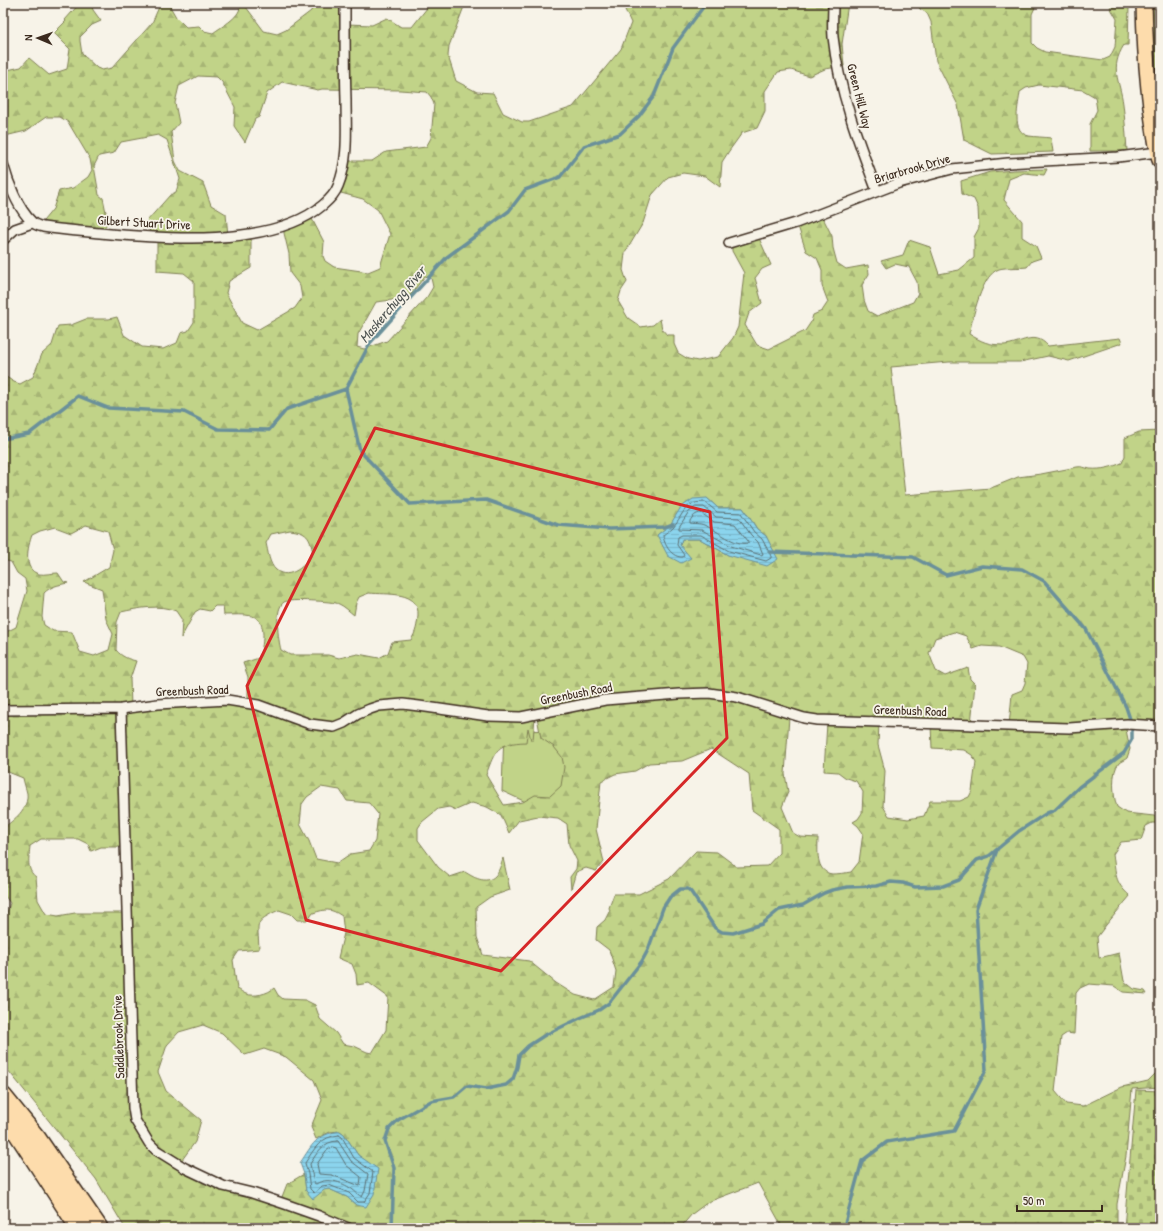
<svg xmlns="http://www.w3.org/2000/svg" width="1163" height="1231" font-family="'Patrick Hand',sans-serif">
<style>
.green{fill:#c1d388;stroke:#7e7e53}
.forest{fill:url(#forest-firs);stroke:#7e7e53;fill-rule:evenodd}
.cemetery{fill:url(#cemetery-stones);stroke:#7e7e53}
.water{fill:url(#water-rules);stroke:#6b909a}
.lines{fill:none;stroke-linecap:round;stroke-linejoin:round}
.shore{stroke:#5b6e71;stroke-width:1}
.stream{stroke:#6b909a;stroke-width:3.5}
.street-casing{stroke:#3b2a1e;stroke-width:12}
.primary-casing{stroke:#3b2a1e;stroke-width:18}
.highway-casing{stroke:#3b2a1e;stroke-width:20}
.street{stroke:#f7f3e8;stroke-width:9}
.primary{stroke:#fddcac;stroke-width:15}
.highway{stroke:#fddcac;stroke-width:17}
.marked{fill:none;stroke:#d62828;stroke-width:3;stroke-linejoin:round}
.labels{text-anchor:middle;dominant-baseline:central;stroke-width:3.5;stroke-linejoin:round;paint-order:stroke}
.street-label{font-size:13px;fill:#3b2a1e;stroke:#f7f3e8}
.water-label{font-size:14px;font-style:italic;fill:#4f5452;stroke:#f7f3e8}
</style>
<defs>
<pattern id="forest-firs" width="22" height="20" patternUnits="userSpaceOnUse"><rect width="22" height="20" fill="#c1d388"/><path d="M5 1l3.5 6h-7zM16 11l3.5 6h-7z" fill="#a7b575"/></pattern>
<pattern id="cemetery-stones" width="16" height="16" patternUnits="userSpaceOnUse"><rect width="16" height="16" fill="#c1d388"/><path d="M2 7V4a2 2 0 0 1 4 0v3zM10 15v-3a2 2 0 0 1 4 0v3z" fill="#a7b575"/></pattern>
<pattern id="water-rules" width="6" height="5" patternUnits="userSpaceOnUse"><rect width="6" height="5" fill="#8bd4ed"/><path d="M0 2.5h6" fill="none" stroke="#79b6cb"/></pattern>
</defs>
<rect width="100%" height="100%" fill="#f7f3e8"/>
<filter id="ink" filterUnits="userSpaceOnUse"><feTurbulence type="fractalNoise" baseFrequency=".025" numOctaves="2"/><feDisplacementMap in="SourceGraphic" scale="8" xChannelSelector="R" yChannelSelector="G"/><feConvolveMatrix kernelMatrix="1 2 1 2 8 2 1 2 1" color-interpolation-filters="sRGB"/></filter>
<g filter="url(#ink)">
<!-- green -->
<path class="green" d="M574,730L556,816L502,791L504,731Z"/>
<!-- forest -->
<path class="forest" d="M80,3H91L93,10L101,21L92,25L80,37V41L82,54L97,68L102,70L112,68L152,23L159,7L156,3H168L176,17L186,27L199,26L204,31L213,33C222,26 243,16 240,3H246V7L264,31L277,34L286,30L311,11L314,3H347V24L372,25L387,18L401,27H412L431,3H467L465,4L449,46L448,56L456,81L477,92L493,93L503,113L522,122H529L573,107L621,49L631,23L622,3H848L842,44L844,66L825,69L809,76L791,70L778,72L765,91V111L757,128L742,133L729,151L722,162L720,187L705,176L683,173L668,177L652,195L643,223L625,253L623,270L627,282L621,291L618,301L628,318L641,327L653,325L660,319L662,329L667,335H674V344L678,353L688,359L698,361L718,357L733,338L738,327L744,273L732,251V247L758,236L771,265L762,269L755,278L762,303L749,313L745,325L757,345L769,349L805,331L811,322L813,315L822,311L828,302L822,286V270L817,258L806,251L797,223L821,214L832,236L833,248L837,263L846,269L868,265L869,274L862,285L864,300L868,311L877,316L913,302L918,293L917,282L909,267L895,264L886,268L881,261L903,255L909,240L930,247L939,274L959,270L974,258V237L979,228L978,208L974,199L962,194L961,181L990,172L1015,170L1047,169L1044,175L1024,173L1009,179L1004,200L1022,221V237L1036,246L1041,258L1032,261L1027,267C1020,268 1006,267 999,269C981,275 973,318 969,334C982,342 989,345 1004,345C1021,344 1034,330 1048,346L1120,338L1122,343L1069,361L1048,356L1020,362H949L891,367L905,495L991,488L1018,477L1041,474L1077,467C1082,466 1085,468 1090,469C1102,470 1112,467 1122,463L1125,456V438L1139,432L1160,431V726L1125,725L1130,749L1127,758C1125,760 1121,761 1119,763C1111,771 1113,797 1117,807L1126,813L1154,816L1160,819V823H1152L1146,826L1141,840L1121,842L1113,854C1116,874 1114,882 1130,896L1106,925L1097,937L1099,958L1119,953L1124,981L1134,989L1145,991L1147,994L1123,992L1114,986L1089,984L1080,988L1076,993L1074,1034L1067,1033L1061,1037L1055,1091L1066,1104L1083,1106L1122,1087L1148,1081L1160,1069V1087L1132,1089L1126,1156L1117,1204V1228H1037L1013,1226L1009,1228H783L758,1183L708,1202L692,1214L680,1228H125L96,1179L3,1064V919L7,913L10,903L3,893V828C14,820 29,809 27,793C26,789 24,783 23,778L8,772L3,761V632H6L16,627L27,591L25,579L17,573L11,562L3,560V375L14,382L20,384L33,377L42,354L52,345L58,326L71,325L86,319H109L117,317L124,335L142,347L163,349L177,343L181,333L188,331L194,322V281L184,273L157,271V239H152L147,221L170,195L176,192L180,179L167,140L158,135L121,142L114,153L99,156L94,166L99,195L103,198L108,222L100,234L39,226L53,209L59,191L73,188L88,177L92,170L90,159L68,122L60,117H46L26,131L5,136L3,134V71L21,67L29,58L49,75L67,69L70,49L54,33L66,21L65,20ZM198,76L217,77L222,82L235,107L234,126L245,142L255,119L259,117L267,93L282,82L318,90L322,89L400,90L427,92L431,97L434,104L431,138L426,147L386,152L372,161H349L339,191L341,193L363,199L378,210L390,234L380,267L368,272L334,267L325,261L323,256L324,242L312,219L284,228V233L289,254L290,273L300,286L302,298L295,308L257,330L242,323L226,293L229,281L251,268V235L228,236L226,214L211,205L203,183L180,171L175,161L171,132L179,123L175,103L179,86ZM425,276L431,278L433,287L427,297L387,341L364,349L357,347L358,334L376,302L408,298ZM707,498L718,508H743L757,529L766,536L776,558L728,555L700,539H682L680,545L657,535ZM86,525L108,531L113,550L109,567L84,582L102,589L106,619L113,634L109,650L94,656L80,652L72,632L53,631L44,625L42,617L44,593C51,586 58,585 68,583L64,582L58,573C52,573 44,575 39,574C22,570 28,546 32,535L40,531L55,527L71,533ZM290,530C307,532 310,537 313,553C307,565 289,581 276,570C269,564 268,551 266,543L271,534ZM369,593C387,595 420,590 418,616C417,626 416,632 411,640L392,642L388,653L379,658L358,654L339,658L328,655H290L281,650C278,639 274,609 284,602C288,599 334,601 339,604C344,606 350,612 354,615L356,603L359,597ZM215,606H223L224,615C233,615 244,614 252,616C268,619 263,648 259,658L243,663L248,677V702L131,706L130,679L136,661C128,659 122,657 116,650L117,622L121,612C139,608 159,604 176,611L182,620L181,638L195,612L200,609L210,611ZM954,632L966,636L973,649L982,646L999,647L1023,657L1027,664L1025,683L1022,690L1012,694L1009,726L971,724L975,684L970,679L968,668L945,676L936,671L929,653L935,638ZM535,717H537L541,738L554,747L562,757L564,767L561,786L550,796L535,795L523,802L504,805L486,775C495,750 497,743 526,742L528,728L531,740H533ZM789,717L827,723L824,771L838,772L846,778L856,781L863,792L862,813L858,819L853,822L858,826L863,833L859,862L851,872C845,873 838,874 832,874C815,872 818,849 818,838L800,837L793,833L782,807L788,792L785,774ZM879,722L931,725L932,748L964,750L972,755L976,762L972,791L969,797L960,801H930L924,816L908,819L889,816L883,806L885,771L878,745ZM711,749L749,774L752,810L779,829V853L767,866L737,867L717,852L696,851L669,879L639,894H614L609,908L610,910L605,920L597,927L596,940L609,950L616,971L614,987L594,1000L575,995L556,983L529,961L483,955L477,937L476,907L490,897L510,890L503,858C501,864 499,872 495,876C486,885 473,877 465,872L450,877L438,867L418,840V828L422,822L438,809L449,807L456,810L472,803L487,807L501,815L509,833L519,820L538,816L558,818L567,824L569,845L577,861L576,869L570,877L571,889L576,872L586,868L596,871L604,862L596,829L601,781L615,774L635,771L649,763L682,761ZM321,787L340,790L347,801L369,803L378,814L375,841L369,851L350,854L337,863L316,859L309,841L300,824L302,804L307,797ZM41,839H78L88,844L91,851L101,847H125L127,913H75L58,916L46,914L38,900L36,877C26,870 29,858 30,846ZM279,910L291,914L297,920H308L313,913C326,909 330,908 342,916L344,933L338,958L352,964L356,974L357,985L369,983L388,997L386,1030L372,1053L367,1052L354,1046L343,1044L336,1033L320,1019L315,1005L305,1000L283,999L278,995L274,988C268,994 254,997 246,994C243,993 240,990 237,989L233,960L239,951L259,949C258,922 253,922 279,910ZM203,1025L222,1033L245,1055L264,1049L286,1057L314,1080L322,1100L311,1127L316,1139L330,1132L340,1131L344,1134L358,1155L376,1169L356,1205L347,1197L329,1189L306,1191L304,1174L287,1184L280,1202L186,1169L179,1164L195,1142L201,1120L166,1091L158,1072L167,1045L179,1032Z
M918,3H1037L1032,14V43L1037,48L1045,52L1103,60L1110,57L1115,47L1117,19L1110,7H1129L1128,45H1124C1109,69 1120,80 1123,104C1125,120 1126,135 1127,151H1090V124L1097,110L1095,97L1083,90L1039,85L1026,88L1020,92C1019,104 1010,132 1029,136C1036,137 1043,137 1051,138L1053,152L992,154L964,140L958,105L936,61L931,22L927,13L920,9Z
M1153,3H1160V105L1156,71Z"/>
<!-- cemetery -->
<path class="cemetery" d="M1136,1090L1160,1091V1228H1124Z"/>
<!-- water -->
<path class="water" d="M707,498L718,508H743L757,529L766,536L778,559L767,566L728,555L700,539H682L680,545L691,558L681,563L668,556L657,535L670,525L681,507L693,499Z
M340,1131L344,1134L358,1155L378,1169L374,1194L366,1207L356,1205L347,1197L329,1189L324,1190L313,1199L306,1191L304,1174L300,1163C313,1144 315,1135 340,1131Z"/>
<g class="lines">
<!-- shore -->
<path class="shore" d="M705,502L717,512L741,513L754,532L762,539L771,556V558L766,561L729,551L701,535H682L678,537L677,545L684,555L683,557C672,558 664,545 663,535C666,533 670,530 673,527C685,513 683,502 705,502Z
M696,507H704L716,517L739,518L751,535L758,542L763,554L761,555L731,546L702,530L679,529V527L688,513Z
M701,513L714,522L735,524L748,541V543C734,546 719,531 706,526C701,523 696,524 690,523V521C692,517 696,513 701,513Z
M339,1135L342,1137L354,1158L373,1172L370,1193L364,1202H358L349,1193L329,1185L322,1186L314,1193L310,1189L308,1174L305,1163C315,1148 320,1137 339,1135Z
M338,1141L351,1161L368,1174L365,1191L362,1197C358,1195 356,1192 352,1189C341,1182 327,1177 316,1184L314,1183L310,1164C317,1153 323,1141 338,1141Z
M333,1147L336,1148L346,1165L361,1177L360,1186L332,1175L319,1174L317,1164L326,1151Z"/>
<!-- stream -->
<path class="stream" d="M346,389L360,451L410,504L486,500L558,525L609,529L665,527L673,524
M3,439L29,434L78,396L108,408L184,412L218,429L269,430L287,409L346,389L370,343L447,257L509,211L525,190L560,177L584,146L620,134L639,116L654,96L673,48L706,3
M844,1227L862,1161L887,1142L954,1131L986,1070L976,909L997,850
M392,1228L394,1168L385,1141L389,1129L398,1120L431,1101L454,1097L467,1086L487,1089L506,1085L513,1079L517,1067L519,1055L528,1046L545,1035L580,1018L599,1010L609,1003L642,961L648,950L663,908L670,897L680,889H688L691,892L715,928L722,932L733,933L762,924L779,910L803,905L824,893L832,890L848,887L876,886L891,882L903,883L915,887L943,886L959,880L977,860L989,856L1019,831L1047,813L1055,810L1079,787L1124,753L1132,739V730L1131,722L1126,707L1086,629L1044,581L1022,569L982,566L946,575L913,557L769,552"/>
<!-- street casing -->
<g class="street-casing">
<path id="street" d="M833,3C833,14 832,26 833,37C839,91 858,141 877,191
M3,164C8,182 18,209 32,222C35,225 39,226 43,227C62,230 81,231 100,233C163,239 272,248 323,205C329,200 335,194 338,186C349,159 346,129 346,100C345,67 345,35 345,3
M3,240L15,229L32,223
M729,243L796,223L899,183L952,169L1008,163L1118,157L1158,152
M121,709L133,1108L135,1120L149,1143L156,1150L185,1168L223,1186L252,1193L285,1204L319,1216L348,1228
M3,710L121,709L158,704L227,700L258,705L310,724L334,727L344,723L358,714L370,709L379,706L403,704L419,706L488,716L521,717L605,700L679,694L709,693L737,697L804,718L817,720L1069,728L1127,724L1160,726"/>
</g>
<!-- primary casing -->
<g class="primary-casing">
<path id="primary" d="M1144,3C1145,55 1149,109 1160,160"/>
</g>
<!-- highway casing -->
<g class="highway-casing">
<path id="highway" d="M3,1096L37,1138L99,1228
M6,1116L79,1228"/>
</g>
<!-- street -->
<use href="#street" class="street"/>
<!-- primary -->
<use href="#primary" class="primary"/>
<!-- highway -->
<use href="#highway" class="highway"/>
</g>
</g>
<!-- marked area -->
<path class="marked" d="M375,428L710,512L727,738L501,971L306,920L247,686Z"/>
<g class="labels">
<!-- street labels -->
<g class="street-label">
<text transform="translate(860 96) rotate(76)">Green Hill Way</text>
<text transform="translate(912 168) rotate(-16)">Briarbrook Drive</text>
<text transform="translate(144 222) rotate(3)">Gilbert Stuart Drive</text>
<text transform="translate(192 690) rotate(-2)">Greenbush Road</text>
<text transform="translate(576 693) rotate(-11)">Greenbush Road</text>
<text transform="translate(910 710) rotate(2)">Greenbush Road</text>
<text transform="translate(118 1037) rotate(-92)">Saddlebrook Drive</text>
</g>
<!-- water labels -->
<g class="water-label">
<text transform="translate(392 304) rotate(-50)">Maskerchugg River</text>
</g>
</g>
<!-- margin -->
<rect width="1163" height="1231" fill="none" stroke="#f7f3e8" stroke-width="16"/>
<rect x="8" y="8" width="1147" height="1215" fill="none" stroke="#3b2a1e" stroke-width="1.5" filter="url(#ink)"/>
<!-- north arrow -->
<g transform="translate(38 38) rotate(272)" stroke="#f7f3e8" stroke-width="3" paint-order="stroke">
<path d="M0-3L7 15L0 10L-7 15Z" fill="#3b2a1e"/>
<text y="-6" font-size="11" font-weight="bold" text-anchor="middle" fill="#3b2a1e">N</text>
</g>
<!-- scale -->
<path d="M1017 1205v6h85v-6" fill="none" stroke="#3b2a1e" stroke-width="2"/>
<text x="1023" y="1205" font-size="12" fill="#3b2a1e" stroke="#f7f3e8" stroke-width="3" paint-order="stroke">50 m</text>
</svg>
